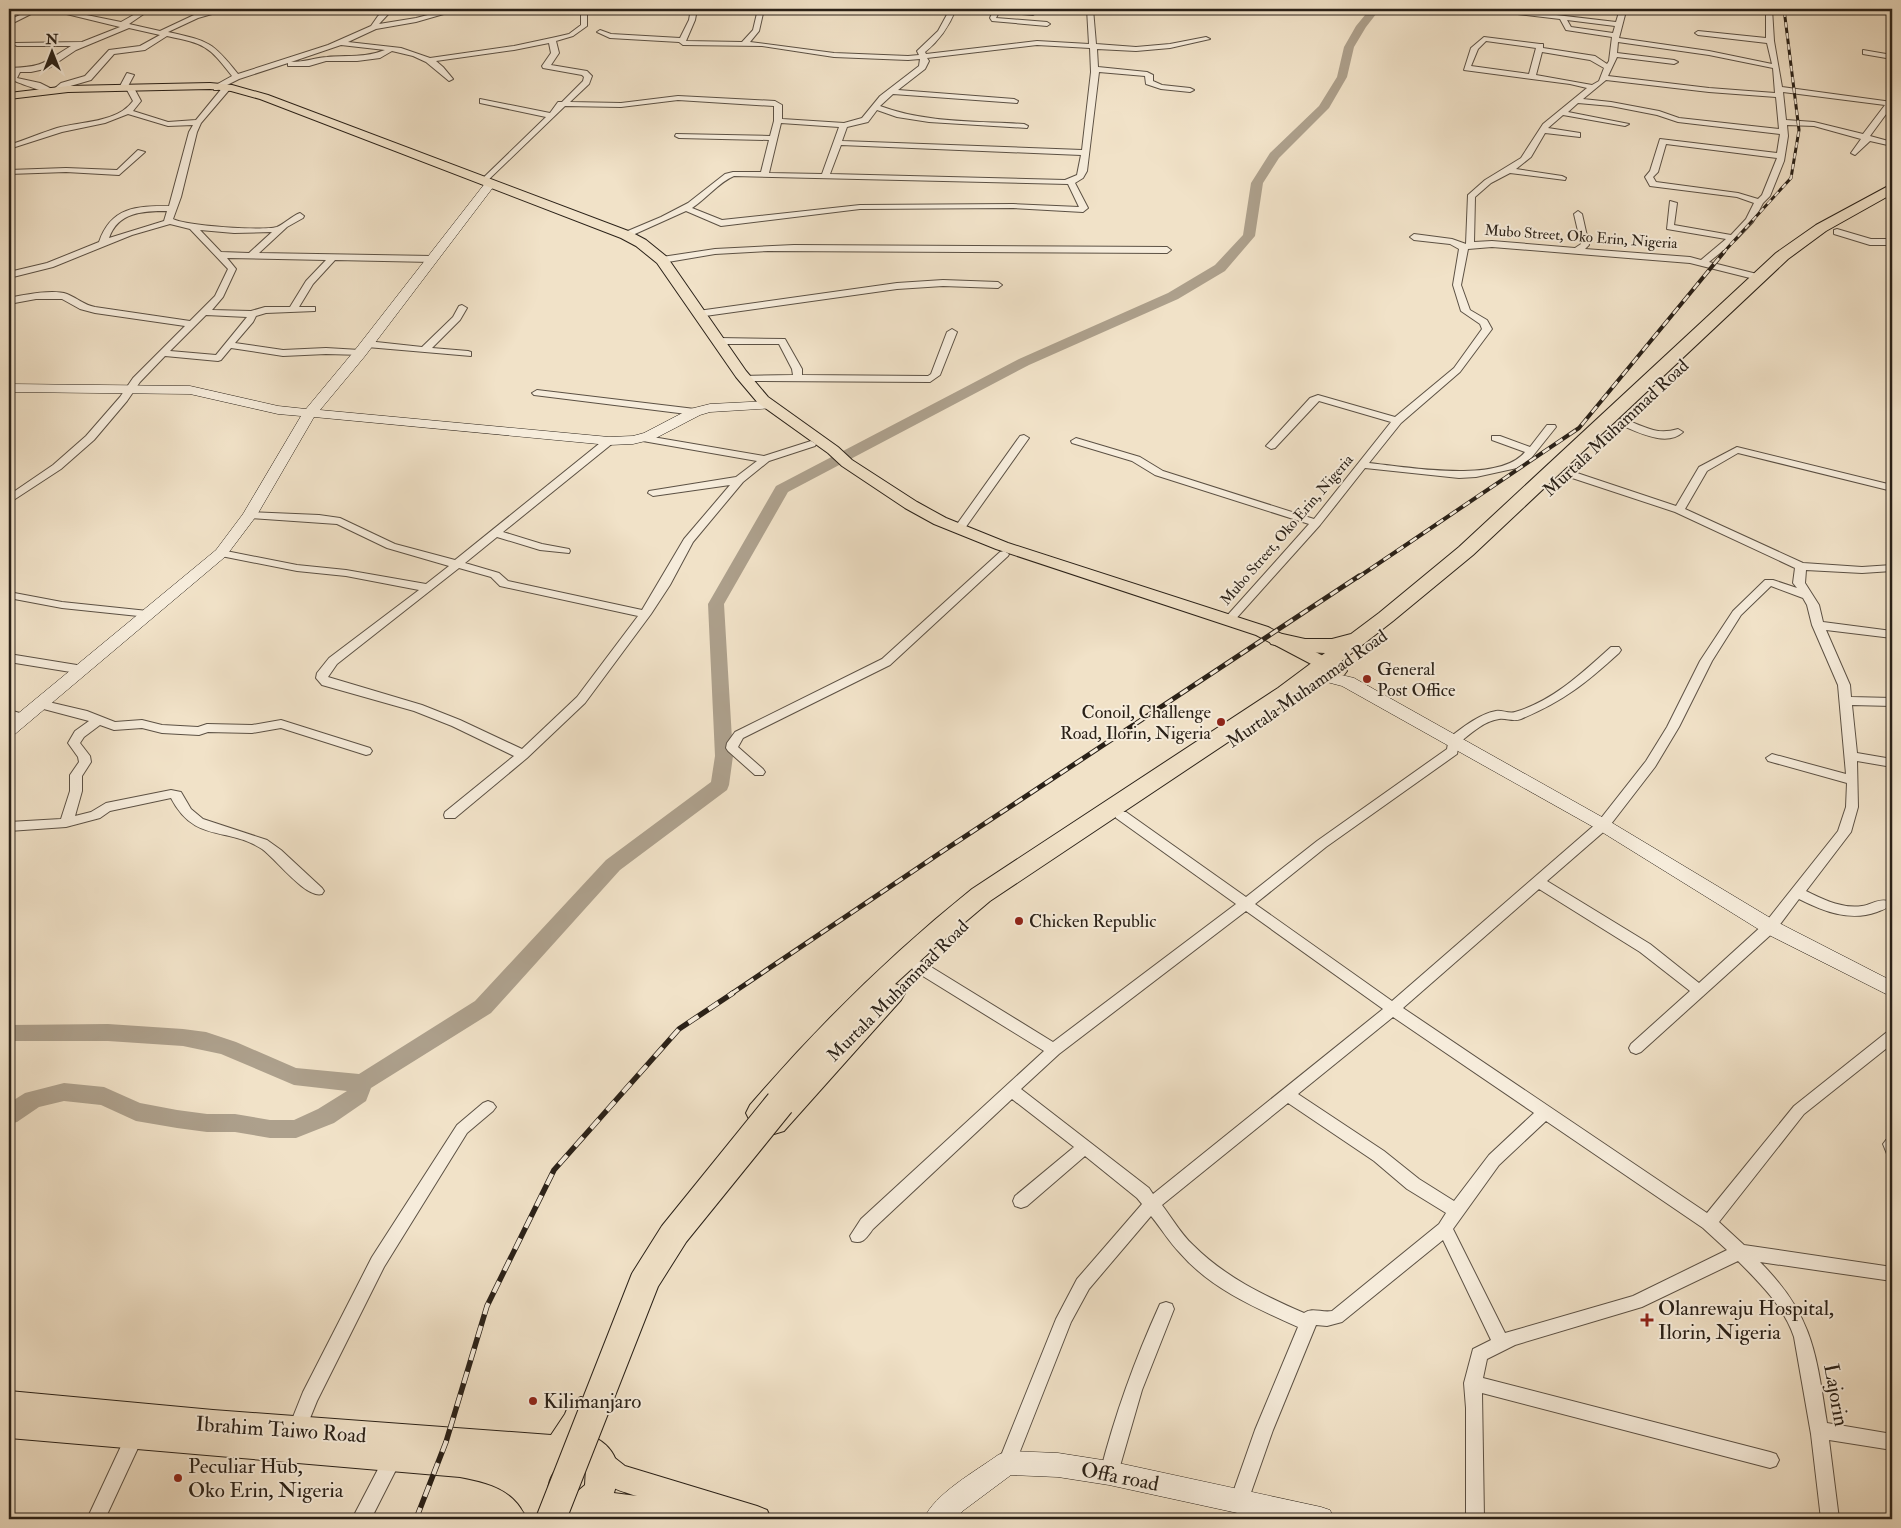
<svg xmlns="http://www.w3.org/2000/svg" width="1901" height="1528" font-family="'IM FELL Double Pica',serif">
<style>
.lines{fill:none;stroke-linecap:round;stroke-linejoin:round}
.river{fill:#ada08c;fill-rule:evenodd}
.street-casing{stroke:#5c5144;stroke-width:2}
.secondary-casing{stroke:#2a2118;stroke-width:1}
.primary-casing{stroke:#2a2118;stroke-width:2}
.highway-casing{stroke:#2a2118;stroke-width:2}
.street{fill:#f6ecdb;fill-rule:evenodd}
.secondary{fill:#f6ecdb;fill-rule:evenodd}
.primary{fill:#f1e2c8;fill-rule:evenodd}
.highway{fill:#f1e2c8;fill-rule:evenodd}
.rail-far3-casing{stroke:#2a2118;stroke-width:3}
.rail-far2-casing{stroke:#2a2118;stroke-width:4}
.rail-far1-casing{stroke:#2a2118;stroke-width:5}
.rail-casing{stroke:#2a2118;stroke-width:5.5}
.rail-far3{stroke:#f6ecdb;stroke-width:2;stroke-dasharray:5.5;stroke-linecap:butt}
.rail-far2{stroke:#f6ecdb;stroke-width:2.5;stroke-dasharray:8;stroke-linecap:butt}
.rail-far1{stroke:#f6ecdb;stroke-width:3;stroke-dasharray:9;stroke-linecap:butt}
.rail{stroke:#f6ecdb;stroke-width:4;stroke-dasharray:12;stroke-linecap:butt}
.highway-bridge-casing{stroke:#2a2118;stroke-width:31;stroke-linecap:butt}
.highway-bridge{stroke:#f1e2c8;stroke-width:29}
.poi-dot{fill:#8f2418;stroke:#f6ecdb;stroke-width:2}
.labels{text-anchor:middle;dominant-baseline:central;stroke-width:4;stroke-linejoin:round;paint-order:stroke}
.far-street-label{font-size:15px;fill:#2a2118;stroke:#f6ecdb}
.street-label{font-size:18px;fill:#2a2118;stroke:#f6ecdb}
.poi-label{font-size:18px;fill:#2a2118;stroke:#f6ecdb;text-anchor:start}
.near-poi-label{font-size:21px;fill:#2a2118;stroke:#f6ecdb;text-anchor:start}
.near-street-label{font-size:21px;fill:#2a2118;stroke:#f6ecdb}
</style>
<rect width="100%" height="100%" fill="#f1e2c8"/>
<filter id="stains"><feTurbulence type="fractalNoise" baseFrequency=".004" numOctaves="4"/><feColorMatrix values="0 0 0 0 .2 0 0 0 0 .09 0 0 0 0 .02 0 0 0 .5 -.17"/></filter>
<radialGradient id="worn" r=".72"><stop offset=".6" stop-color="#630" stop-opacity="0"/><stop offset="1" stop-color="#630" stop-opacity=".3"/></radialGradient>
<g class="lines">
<!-- river -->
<path class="river" d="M1370,9H1380L1366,27L1354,47L1347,77L1329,108L1279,158L1263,183L1255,236L1225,271L1178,299L1029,365L788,492L724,604L733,756L729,785L727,790L620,870L491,1013L371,1088L366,1101L334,1123L296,1138H270L235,1132H207L177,1128L136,1121L101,1105L64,1101L39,1107L17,1122L9,1124V1103L25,1093L64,1083L104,1087L140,1103L177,1110L207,1114H235L270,1120H294L318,1109L347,1091L294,1085L221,1054L183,1046L108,1041H9V1025L108,1024L183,1029L206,1032L236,1042L296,1068L359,1074L475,1001L606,860L711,782L715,756L708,604L776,486L1019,359L1168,293L1215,265L1243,235L1251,183L1270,153L1319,106L1337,77L1344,47L1356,26Z"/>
<!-- street casing -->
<g class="street-casing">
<path id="street" d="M33,9H41L9,25V20Z
M46,9H57L121,22L144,9H151L129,24L160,31L194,15L213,9H220L212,14L198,18L168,32C208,41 212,41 238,74L328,45L371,26L378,16L386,9H393L379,24L416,18L451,9H461L416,22L376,29L348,42L401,48L430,58L514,46L556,37L569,34L581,25V14L576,9H583L587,14V26L573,36L556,41L559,53L551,65L587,71L592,76L589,84L570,102L621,103L678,96L775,101L782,105V119L844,123L862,118L880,96L919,66L920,59L908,60L834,57L762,46L683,45L679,42L610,38L597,32L600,30L611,34L680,38L689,20L691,9H697L695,20L686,41L742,42L753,30L758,9H764L759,31L750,42L834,53L908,56L919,55L917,51L938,31L950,9H956C949,26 940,40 925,52L926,54L1037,41L1089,44L1087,9H1093L1096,44L1136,47L1170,44L1206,37L1210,39L1170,48L1136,51L1097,49L1098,67L1147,72L1153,75V81L1162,85L1190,88L1194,90L1190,92L1161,89L1146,84L1145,76L1099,72L1087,171L1083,178L1075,183L1088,208L1083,212L1013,208L860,209L721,226L686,211L626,238L622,235L623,233L661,217L688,203L725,174L733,172H761L769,140L679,138L675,136L676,134L770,136L774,121V106L678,100L621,107L565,106L484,184H481V180L546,117L480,103V99L550,113L558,102H562L583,81L584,77L582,75L543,68L542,66L551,53L549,43L514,50L436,61L443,67L453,79L449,81L426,62L413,56L392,51L380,58L357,61H326L309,66H288V63L239,79L217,90H214V86L232,76C208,45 205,44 167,36L145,50L114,54L91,80L67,87L61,92H55V88L61,83L85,76L109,50L140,46L160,35L129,28L76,50L49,68L31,72H20L17,78L40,83L52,89L53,91L49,93C42,91 12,81 9,78L13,72H9V68C44,67 43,63 71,46H17L13,44L15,43L82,42L120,27ZM341,45L385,50C365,58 347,55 327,57C313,58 306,62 291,62ZM1037,45L1090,48L1091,72L1082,150L842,141L847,127L868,122L877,110L897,117L929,122L1027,128L1028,126L1024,124C976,121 925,123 880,106L893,94L1017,103L1018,101L1014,99L898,90L925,69L929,61L927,58ZM781,123L839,127L822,174L769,173ZM841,145L1081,155L1077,175L1065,180L830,174ZM734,176L1068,184L1079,207L1013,204L860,205L722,220L692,208C706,199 719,182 734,176Z
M990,9L1035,12L1036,13L1033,15L999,12L996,18L1047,22L1050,24L1047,26L992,21L990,18L993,11Z
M1488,9H1506L1616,22L1620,9L1667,11L1670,13L1669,14L1626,11L1619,38L1709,51L1772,64L1767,43L1698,35L1695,33L1698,31L1766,38V9H1772L1774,41L1782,87L1892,102V106L1870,136L1892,142V146L1870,141L1855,155L1851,153L1861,139L1814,126L1787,125L1788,136L1784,161L1770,196L1763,203L1753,222L1736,240L1709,262L1761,275V279L1758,280L1690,263L1492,247L1468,249L1461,285L1470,310L1487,320L1492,329L1460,372L1401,423L1369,463C1407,467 1499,484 1525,452L1492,440V436H1500L1530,447L1547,425H1555L1556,427L1528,462L1517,468L1476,477L1459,478L1365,468L1320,525L1233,622H1225L1223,620L1225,618L1309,524L1155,475L1132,461L1072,443L1071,441L1076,438L1140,457L1163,471L1314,519L1391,422L1319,401L1275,448L1271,449L1266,446L1310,398L1318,395L1395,417L1454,368L1482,329L1480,324L1461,311L1453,285L1459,249L1450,244L1414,240L1410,237L1414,234L1452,239L1466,244L1468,195L1485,180L1521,158L1543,124L1587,88L1570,84L1464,70L1471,48L1484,37L1540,44H1543V48L1595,56L1607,64L1609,61L1612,37L1566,30L1560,19L1491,11ZM1567,20L1615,26L1613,33L1571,27ZM1486,41L1536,48L1529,74L1471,66L1478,49ZM1618,42L1709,55L1773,68L1775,93L1709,88L1608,76L1617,57L1674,64L1678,62L1674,60L1617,53ZM1542,52L1590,60L1604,68L1599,81L1592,85L1536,75ZM1606,80L1709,92L1776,97L1779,129L1679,118L1659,111L1611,102L1583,99ZM1783,92L1885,105L1863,134L1814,122L1786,120ZM1578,103L1611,106L1657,115L1678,122L1780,134L1777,153L1660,139L1650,171L1645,177L1650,186L1737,197L1754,203L1746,219L1731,235L1674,225L1677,203L1670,201L1667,229L1726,239L1701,260L1690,257L1585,249L1589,245L1582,214L1578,211L1574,214L1581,244L1575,248L1492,241L1474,242L1475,197L1491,183L1510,173L1565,180L1566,178L1562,176L1516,169L1531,157L1545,133L1580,137V133L1548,128L1563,115L1625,126L1629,124L1568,112ZM1666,144L1777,158L1762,195L1758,199L1738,193L1656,182L1653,177L1658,172Z
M1863,50L1892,55V59L1863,54Z
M127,73L134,75L126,90H120L119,88Z
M223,87L230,89L201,123L197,132L181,197L173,219C187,226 261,231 277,227C284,224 292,216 300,213L304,216L303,218L287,227L259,253L432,256L436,259L432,262L335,260L313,284L299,307H315V311L266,313L256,316L253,322L235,343L283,350L326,348L360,350L363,351V355L326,354L283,356L231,348L221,360L218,361L165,356L140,382L127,401L94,440L61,469L9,503V495L53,465L86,436L120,397L133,378L185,326L95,313L80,309L62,299H36L9,304V298C24,295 52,289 67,294C77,298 84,305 95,307L190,321L215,296L228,269L190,229L170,224L132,235L53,267L9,278V272L47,263L99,242C111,207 136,206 169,206L189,132L193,125L168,126L128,114L105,123L62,132L9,149V145C25,140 41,133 57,128C82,121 117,123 133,101L127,90L131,88H134L141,101L133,111L168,122L196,120ZM167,211L164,221L109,238C118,212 143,211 167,211ZM200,230L234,233L272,232L249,253L221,252ZM227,258L326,260L306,281L290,307H265L251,311L212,310L223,297L236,269ZM206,315L247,317L216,355L170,351Z
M138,150L145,152L119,175L66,172L9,174V170L66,168L117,170Z
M1837,229L1871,239H1892V245H1870L1834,234V230Z
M794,245L1167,247L1171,250L1167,253L768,251L715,254L662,263L658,260L662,257L715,249Z
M943,280L998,282L1002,285L998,288L943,286L897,289L698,317L693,314L698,311L897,283Z
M462,305L467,308L460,320L432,348L468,351L471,352V356L367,347L362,344L367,341L422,347L453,317L459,306Z
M952,329L957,332L940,375L930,382L744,381L741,380V376L793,375L792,369L779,344H718L713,341L718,338L785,339L802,369V375L928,376L931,374L947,332Z
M537,390L695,409L700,412L695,415L534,395L532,393Z
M1622,419C1644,425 1654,436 1678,429L1683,432C1666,448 1636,431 1618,424V420Z
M641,435L764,456L811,441L816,444L815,446L769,461L743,482L693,542L670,585L651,614L585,703L527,758L455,818H445L444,815L445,812L514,756L452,726L414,711L322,685L316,678L317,673L329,658L419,590L346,576L297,571L221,556L216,553L221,550L297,565L346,570L426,584L449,566L387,548L337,524L250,518L245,515L250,512L319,515L340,518L395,544L455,560L605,439L609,438L614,441L613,443L503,532L542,544L569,549L570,551L569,553L540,550L497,537L465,563L499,573L508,581L642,610L684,539L730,485L653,496L648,493L649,491L736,477L757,461L637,440L636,438ZM459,568L491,577L500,586L638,616L577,697L522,749L460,720L422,705L328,677L337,664Z
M1024,435L1029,438L963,531H955L954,529L955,527L1020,436Z
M1737,447L1892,485V491L1738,453L1707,471L1685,509L1803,563L1862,567L1892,565V571L1862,573L1806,570L1805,583L1819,605L1823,622L1892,631V638L1826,630L1850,685L1851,697L1892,698V706L1852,705L1857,753L1892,759V767L1857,761L1858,807L1851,832L1806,891C1823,899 1841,909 1862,906C1871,905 1879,898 1888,901L1890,904C1887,909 1882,910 1877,912C1849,922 1823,911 1799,899L1775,931L1641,1052L1636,1054L1631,1052L1629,1048L1631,1044L1690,991L1640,952L1539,889L1403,1008L1707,1213L1794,1106L1887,1032L1892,1030V1044L1804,1114L1719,1222L1744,1245L1892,1267V1281L1760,1262C1813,1315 1816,1353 1827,1423L1892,1434V1450L1829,1440L1839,1519H1821L1811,1434L1794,1337C1784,1307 1760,1283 1738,1261L1642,1307L1515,1345L1487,1359L1483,1378L1770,1452L1776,1454L1779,1460L1776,1466L1770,1468L1482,1393L1484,1519H1466V1408L1464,1383L1473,1349L1491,1340L1443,1240L1342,1322L1327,1326L1316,1325L1273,1430L1248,1501L1245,1507L1239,1510L1233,1507L1230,1501L1255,1430L1298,1327C1256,1308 1211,1289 1180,1253C1169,1242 1161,1228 1151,1216L1089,1289L1071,1322L1013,1469L1007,1471L1001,1469L998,1463L1056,1319L1077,1279L1142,1204L1137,1198L1085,1156L1027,1206L1021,1208L1015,1206L1013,1201L1015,1196L1074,1147L1012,1099L873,1229C867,1237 863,1245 852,1241L850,1236L861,1219L1044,1051L913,970L911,966L913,962L918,961L923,962L1053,1042L1236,904L1116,818L1115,815L1116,812H1126L1246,897L1317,841L1447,749L1449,738C1462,728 1479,714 1496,711C1502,710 1509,714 1515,712C1553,701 1582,673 1611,647H1619L1621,650L1619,653C1586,683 1564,701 1521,719C1513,722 1507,718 1499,719C1484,721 1470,734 1459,743L1457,754L1326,847L1255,904L1392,1001L1598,822L1646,761L1667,727L1700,661L1733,611L1765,580H1773L1797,588L1793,583L1795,568L1675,512L1563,475L1562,473L1563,471H1571L1676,506L1699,467ZM1771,586L1803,598L1807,605L1812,625L1838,685L1846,774L1772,754L1766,758L1768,761L1847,783L1846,807L1838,831L1765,923L1699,983L1650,944L1547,881L1608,828L1655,767L1679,727L1712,661L1741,615ZM1246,911L1383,1009L1153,1194L1149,1188L1021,1089L1059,1054ZM1393,1017L1534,1113L1489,1155L1454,1201L1419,1179L1384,1151L1298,1094ZM1288,1103L1374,1161L1407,1189L1446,1213L1439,1224L1332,1311C1322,1313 1312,1307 1304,1313C1263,1295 1225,1277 1193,1245C1181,1234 1172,1218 1162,1205ZM1546,1121L1703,1228L1727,1250L1633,1296L1505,1333L1453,1229L1499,1165Z
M1004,551L1009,554L1008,556L890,665L743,738L738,747L763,769L765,772L763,775H755L728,751L726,748L727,743L735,732L882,659L1000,552Z
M9,592L62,602L148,611L154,614L148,617L62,608L9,598Z
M9,654L83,666L89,670L83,674L9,662Z
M40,700L87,711L115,722L142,720L162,725L198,727L207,724L252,725L281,720L370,748L372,751L370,754L366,755L281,728L252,733L208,732L199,735L162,733L142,728L114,730L100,725L84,737L80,743L90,756L91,762L82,776V791L75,816L91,812L106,803L171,790L181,792L191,809L203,819L267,840L281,850L322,888L324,891L322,894C306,899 276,859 262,849C227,826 195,844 171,798L110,811L100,818L66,827L9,831V822L61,819L70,791V775L79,762L78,757L68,743L75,731L89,721L36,707L34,704Z
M9,710L27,715L29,718L23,722L9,718Z
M488,1101L493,1103L496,1107L493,1111L467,1133L384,1267L317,1401L302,1438L296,1440L290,1438L287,1432L303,1392L372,1257L457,1125L483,1103Z
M1891,1138H1892V1156L1887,1154L1883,1144L1886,1140Z
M1166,1302L1172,1304L1174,1309L1142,1390L1118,1473L1115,1479L1109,1482L1103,1479L1100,1473C1115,1414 1135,1359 1160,1304Z
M135,1427L141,1429L144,1435L105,1519H87L129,1429Z
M394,1448L400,1450L403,1456L371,1519H352L388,1450Z"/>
</g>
<!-- secondary casing -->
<g class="secondary-casing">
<path id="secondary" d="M490,181L494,182L496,184L494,186L365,356L320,410L609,437L633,436L644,433L690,409L710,404L770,401L777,405L775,408L710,412L700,415L654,439L633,444L609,445L314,417L257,515L226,556L15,734L9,736V721L216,550L243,514L301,416L278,414L190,394L9,392V384L190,386L278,406L306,409L355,350L486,182Z
M1329,672L1354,678L1609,821L1777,922L1892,981V997L1763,932L1597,829L1342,686L1323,681L1321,677L1323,673Z
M1007,1451L1058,1453L1109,1461L1321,1507L1330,1510L1334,1519H1265L1109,1485L1058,1477L1011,1475L964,1510L954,1519H924C934,1494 976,1471 998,1455Z"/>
</g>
<!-- primary casing -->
<g class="primary-casing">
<path id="primary" d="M210,83L232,85L268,95L631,232L646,240L667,257L746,371L768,397L838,447L852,460L917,502L946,518L1008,543L1268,627L1344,667L1347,671L1344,675L1338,677L1332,675L1256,635L996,549L934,524L905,508L842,466L828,453L758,403L736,377L657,263L636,246L621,238L260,99L231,91L210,89L68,92L9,99V93L68,86Z
M602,1451L611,1455L625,1466L757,1506L767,1510L771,1519H714L693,1513L696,1519C661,1519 612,1525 580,1512L576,1503L580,1494L590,1490L637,1496C617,1490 598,1485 589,1464L593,1455Z"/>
</g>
<!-- highway casing -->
<g class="highway-casing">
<path id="highway" d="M1892,184V194L1826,231L1788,259L1473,555L1393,621L1294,698L990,901L931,951L895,984L901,986L905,993L901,1000L784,1131L774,1134L764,1131L761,1124L750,1121L746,1113L750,1105C818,1026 891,954 972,889L1278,688L1325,653L1305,652L1271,644L1268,639L1271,634L1278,633L1305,639H1332L1351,634L1379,613L1459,547L1776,253L1816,225Z
M9,1391L213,1410L551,1435L565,1414L570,1402L581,1397L592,1402L597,1412L587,1434C618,1446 624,1469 612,1498C608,1507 603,1515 594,1519H530C524,1514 523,1509 518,1503C504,1486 481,1481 460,1477L9,1438ZM570,1460L579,1462L586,1468L585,1485L571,1497H553L547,1491C548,1476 555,1465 570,1460Z"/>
</g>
<!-- street -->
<use href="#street" class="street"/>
<!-- secondary -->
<use href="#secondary" class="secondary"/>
<!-- primary -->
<use href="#primary" class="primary"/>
<!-- highway -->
<use href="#highway" class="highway"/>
<!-- rail-far3 casing -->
<g class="rail-far3-casing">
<path id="rail-far3" d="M1723,253L1791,178L1799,130L1784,9"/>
</g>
<!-- rail-far2 casing -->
<g class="rail-far2-casing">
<path id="rail-far2" d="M1357,578L1579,428L1724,252"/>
</g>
<!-- rail-far1 casing -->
<g class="rail-far1-casing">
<path id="rail-far1" d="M731,994L943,851L1359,576"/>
</g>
<!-- rail casing -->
<g class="rail-casing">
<path id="rail" d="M416,1519L446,1442L487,1306L554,1170L679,1029L733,993"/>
</g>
<!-- rail-far3 -->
<use href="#rail-far3" class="rail-far3"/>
<!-- rail-far2 -->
<use href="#rail-far2" class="rail-far2"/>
<!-- rail-far1 -->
<use href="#rail-far1" class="rail-far1"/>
<!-- rail -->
<use href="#rail" class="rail"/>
<!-- highway-bridge casing -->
<g class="highway-bridge-casing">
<path id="highway-bridge" d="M551,1519L645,1280L674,1234L780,1103"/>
</g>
<!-- highway-bridge -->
<use href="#highway-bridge" class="highway-bridge"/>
</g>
<!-- markers -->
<g class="poi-dot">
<circle cx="1367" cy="679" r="5"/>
<circle cx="1221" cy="722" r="5"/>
<circle cx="1019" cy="921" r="5"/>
<path d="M1644.5 1312.5h5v5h5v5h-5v5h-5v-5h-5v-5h5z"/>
<circle cx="533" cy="1401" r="5"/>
<circle cx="178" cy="1478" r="5"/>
</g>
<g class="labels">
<!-- far-street labels -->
<g class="far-street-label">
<text transform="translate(1581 237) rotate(4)">Mubo Street, Oko Erin, Nigeria</text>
<text transform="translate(1287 530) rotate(-49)">Mubo Street, Oko Erin, Nigeria</text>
</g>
<!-- street labels -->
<g class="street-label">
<text transform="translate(1616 428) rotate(-43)">Murtala Muhammad Road</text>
<text transform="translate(1307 689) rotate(-35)">Murtala Muhammad Road</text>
<text transform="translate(898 991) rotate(-45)">Murtala Muhammad Road</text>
</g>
<!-- poi labels -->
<g class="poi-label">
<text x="1377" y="669">General<tspan x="1377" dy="21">Post Office</tspan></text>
<text x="1211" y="712" text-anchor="end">Conoil, Challenge<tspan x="1211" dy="21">Road, Ilorin, Nigeria</tspan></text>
<text x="1029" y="921">Chicken Republic</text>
</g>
<!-- near-poi labels -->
<g class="near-poi-label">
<text x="1658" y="1308">Olanrewaju Hospital,<tspan x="1658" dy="24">Ilorin, Nigeria</tspan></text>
<text x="543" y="1401">Kilimanjaro</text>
<text x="188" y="1466">Peculiar Hub,<tspan x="188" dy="24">Oko Erin, Nigeria</tspan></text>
</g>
<!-- near-street labels -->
<g class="near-street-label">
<text transform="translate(1836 1395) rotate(80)">Lajorin</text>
<text transform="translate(281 1430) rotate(4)">Ibrahim Taiwo Road</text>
<text transform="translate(1120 1477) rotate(11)">Offa road</text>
</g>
</g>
<!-- margin -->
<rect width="1901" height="1528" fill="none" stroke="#f1e2c8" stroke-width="30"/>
<rect x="10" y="10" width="1881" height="1508" fill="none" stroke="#2a2118" stroke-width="2.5"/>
<rect x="15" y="15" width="1871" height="1498" fill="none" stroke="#2a2118"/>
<!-- north arrow -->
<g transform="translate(52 52)" stroke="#f6ecdb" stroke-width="4" paint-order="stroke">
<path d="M0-4L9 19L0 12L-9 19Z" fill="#2a2118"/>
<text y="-8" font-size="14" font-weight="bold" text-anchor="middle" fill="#2a2118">N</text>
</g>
<rect width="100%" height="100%" filter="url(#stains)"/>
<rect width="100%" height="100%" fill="url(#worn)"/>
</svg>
